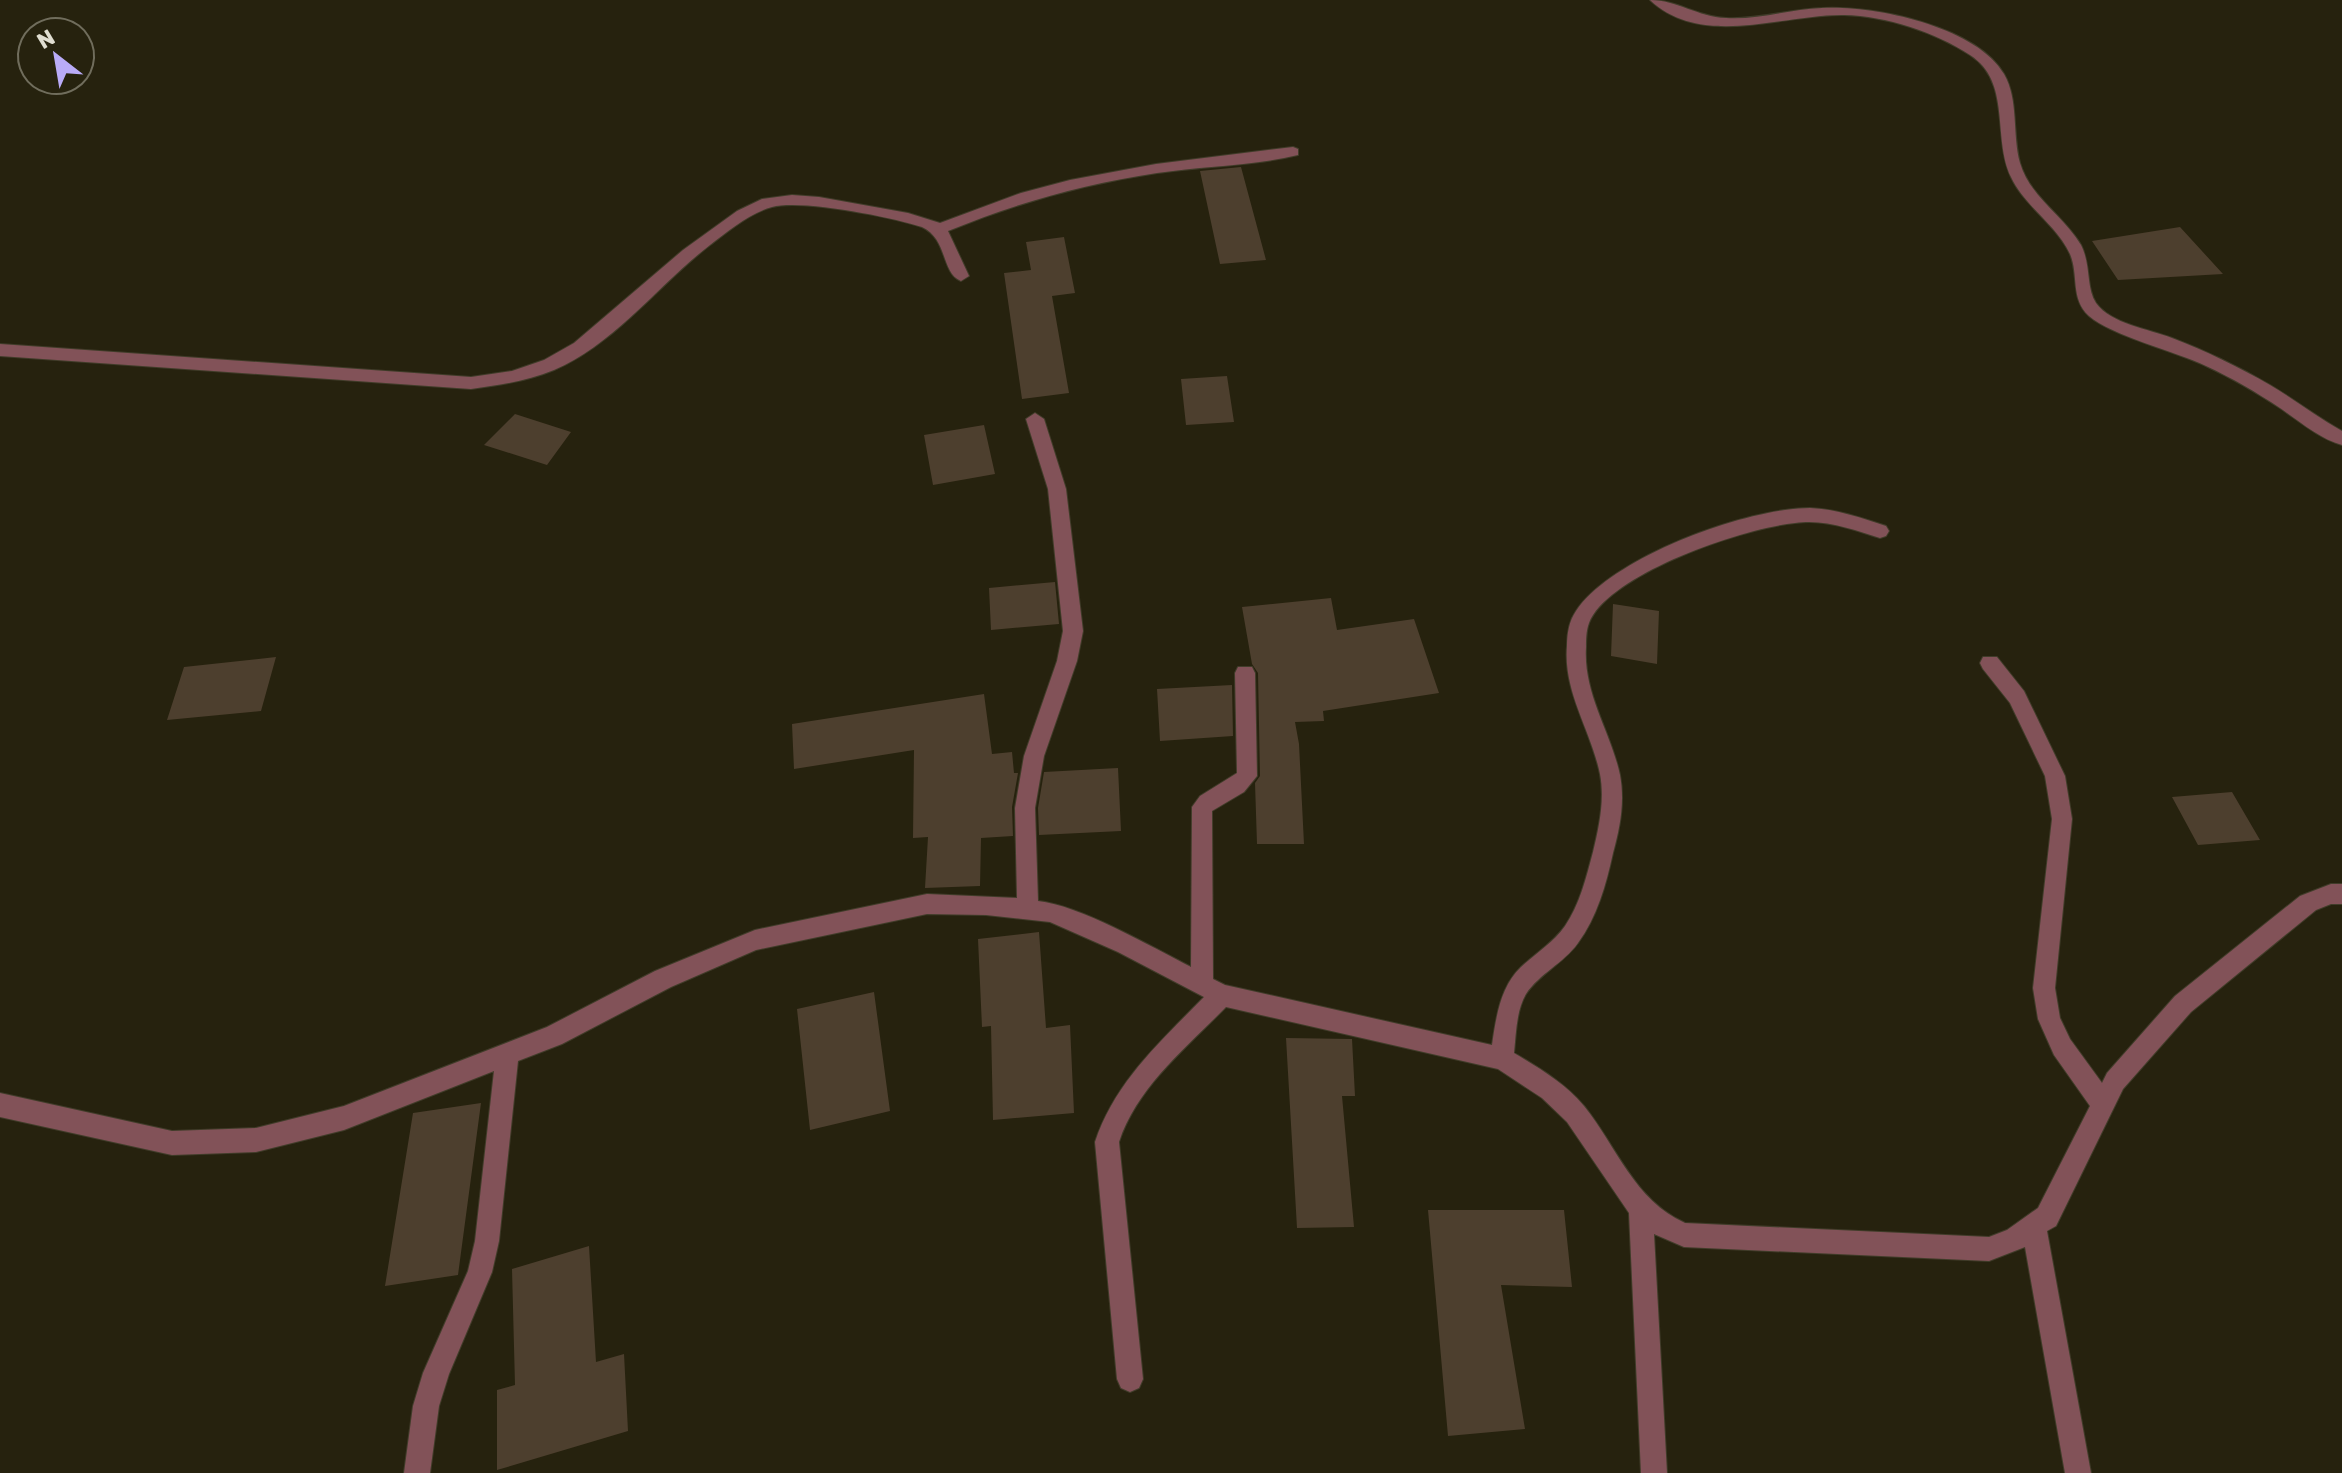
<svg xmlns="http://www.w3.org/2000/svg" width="2342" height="1473" font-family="Rubik,sans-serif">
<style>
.building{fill:#4d3f2e}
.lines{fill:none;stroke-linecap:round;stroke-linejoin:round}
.minor-casing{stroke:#403c29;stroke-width:2}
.minor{fill:#825258;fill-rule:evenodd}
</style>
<rect width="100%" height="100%" fill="#26220e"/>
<!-- building -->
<path class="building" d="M1241,167L1266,260L1220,264L1200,171Z
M2180,227L2223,274L2118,280L2092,241Z
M1064,237L1075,293L1052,296L1069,393L1022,399L1004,273L1031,270L1026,242Z
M1227,376L1234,422L1186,425L1181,379Z
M515,414L571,432L547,465L484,445Z
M984,425L995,474L933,485L924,435Z
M1055,582L1059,624L991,630L989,588Z
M1331,598L1337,630L1414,619L1439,693L1323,711L1324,721L1295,722L1299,744L1304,844H1257L1255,783L1260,776L1258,673L1252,664L1242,607Z
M1613,604L1659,611L1657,664L1611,656Z
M276,657L261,711L167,720L184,667Z
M1232,685L1233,736L1160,741L1157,689Z
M984,694L992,754L1012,752L1014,773H1018L1012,807L1013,836L981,838L980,886L925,888L928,837L913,838L914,750L794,769L792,724Z
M1118,768L1121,831L1039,835L1038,808L1044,772Z
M2232,792L2260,840L2198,845L2172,797Z
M1039,932L1046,1028L1070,1025L1074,1113L993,1120L991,1026L982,1027L978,939Z
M874,992L890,1111L810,1130L797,1009Z
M1286,1038L1352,1039L1355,1096H1342L1354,1227L1297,1228Z
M481,1103L458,1275L385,1286L413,1113Z
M1428,1210H1564L1572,1287L1501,1285L1525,1429L1448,1436Z
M589,1246L596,1362L624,1354L628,1431L497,1470V1390L515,1385L512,1269Z"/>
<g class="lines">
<!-- minor casing -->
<g class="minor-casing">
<path id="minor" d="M1650,0C1677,0 1698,17 1726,18C1758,20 1790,9 1822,8C1873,5 1976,26 2004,74C2019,100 2012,134 2020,163C2030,197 2063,215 2081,245C2091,264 2086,288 2096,303C2111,324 2149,329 2172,338C2206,351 2239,367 2270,385C2295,400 2317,417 2342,431V445C2320,439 2299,421 2280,408C2256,392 2232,378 2206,366C2177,352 2110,335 2089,316C2070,299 2079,275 2070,254C2056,224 2025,207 2011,177C1992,137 2012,82 1970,55C1935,32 1886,16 1844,15C1783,14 1702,49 1650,0Z
M1293,147L1298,149V155C1253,166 1203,166 1157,173C1084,184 1016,203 948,231L969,276L961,281C941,273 948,239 922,227C891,217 801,199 772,207C750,213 728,231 710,245C658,285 615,344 554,370C527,381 500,385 471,389L0,356V344L471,377L512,371L544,360L574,343L683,250L737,211L762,199L792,195L819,197L908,213L940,223L1021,193L1070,180L1156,164Z
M1035,413L1044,419L1066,489L1083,631L1077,661L1044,756L1035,808L1038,901C1079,905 1152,947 1191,967L1192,807L1200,796L1237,773L1235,673L1238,667H1252L1255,673L1257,776L1244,792L1212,811L1213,979L1225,985L1492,1045C1496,1018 1500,987 1521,967C1536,953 1553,943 1565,926C1580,904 1586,878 1593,852C1599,827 1605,800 1600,774C1591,730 1563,692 1567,646C1567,634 1569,621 1576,611C1612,557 1747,508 1810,508C1836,509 1862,518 1886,526L1889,531L1886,536L1880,538C1857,531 1834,522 1809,522C1758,522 1609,572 1589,623C1586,631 1586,640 1586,647C1583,694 1611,732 1620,775C1625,802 1620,828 1613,853C1606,885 1597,917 1578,943C1564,963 1539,974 1526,994C1516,1011 1516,1035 1514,1053C1539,1068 1565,1083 1584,1106C1617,1147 1634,1200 1685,1223L1989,1237L2007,1230L2038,1208L2090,1106L2054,1055L2038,1019L2033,988L2052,819L2045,776L2010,703L1983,669L1980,663L1983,657H1997L2024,691L2065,776L2072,819L2055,988L2060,1018L2070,1039L2102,1083L2107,1073L2175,996L2300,896L2331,884H2342V904H2331L2316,910L2191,1012L2123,1089L2056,1226L2047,1231L2091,1473H2065L2025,1247L1989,1261L1684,1247L1654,1234L1667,1473H1641L1629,1213L1567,1122L1542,1098L1498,1069L1226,1007C1187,1047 1137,1087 1119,1142L1143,1379L1139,1388L1130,1392L1121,1388L1117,1379L1095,1142C1115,1082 1160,1042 1204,997L1118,952L1050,922L986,915L927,914L756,950L671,987L562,1044L518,1061L499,1241L492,1272L449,1374L439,1406L430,1473H404L413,1406L423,1373L468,1271L475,1241L494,1071L344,1130L256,1152L172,1155L0,1117V1093L172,1131L256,1128L344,1106L547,1027L655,971L755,930L927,894L1017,898L1015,808L1024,756L1057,661L1063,631L1048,489L1026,419Z"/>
</g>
<!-- minor -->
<use href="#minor" class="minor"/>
</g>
<!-- north arrow -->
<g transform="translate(56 56) rotate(329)"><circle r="38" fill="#26220e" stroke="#706d5c" stroke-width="2"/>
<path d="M0-6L14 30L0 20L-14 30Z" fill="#b9abf7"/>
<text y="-12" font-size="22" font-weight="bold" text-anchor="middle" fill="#e0ded1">N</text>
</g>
</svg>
